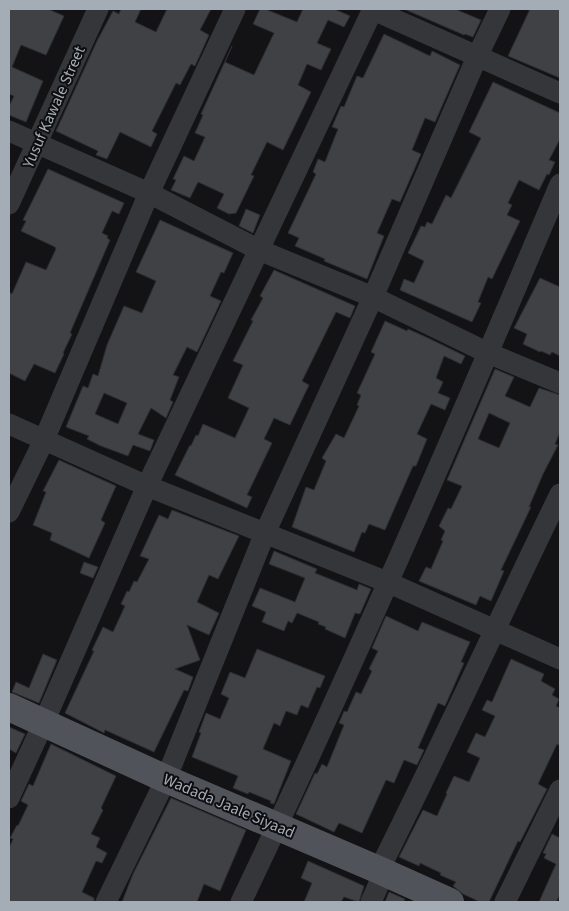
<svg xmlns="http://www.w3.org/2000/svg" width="569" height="911" font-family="'Source Sans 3',sans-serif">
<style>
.building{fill:#3f4145;stroke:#2d2e31;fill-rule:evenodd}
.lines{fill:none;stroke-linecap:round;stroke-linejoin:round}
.minor{stroke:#34363a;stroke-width:21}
.major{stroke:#505359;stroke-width:28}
.labels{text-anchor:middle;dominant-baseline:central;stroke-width:4;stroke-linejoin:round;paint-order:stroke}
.street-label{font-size:16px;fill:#a4acb6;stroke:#0e0e10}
</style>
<rect width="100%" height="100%" fill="#131315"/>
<!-- building -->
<path class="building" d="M9,9H48L64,16L46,55L21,45L12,67L43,81L26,122L9,115V106L14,96L9,94Z
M121,9H141L135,22L156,32L167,9H211L200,30L209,35L195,66L191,64L180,85L176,83L152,131L157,134L151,147L120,132L107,159L96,155L98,151L56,131L97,41L113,11L119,14Z
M260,9H265L297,22L303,9H334L350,16L344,27L328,20L317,43L331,49L321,70L307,64L298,85L311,92L283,150L267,142L251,175L254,176L236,213L229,214L217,208L224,194L198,182L190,198L171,190L176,180L173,179L184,156L194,161L205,137L195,133L203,115L201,114L232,46L225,62L254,75L274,33L253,24Z
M404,9H455L481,20L473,37L465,34L464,35Z
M530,9H560V78L508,56Z
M384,34L430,56L432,51L460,65L435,122L425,118L412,150L421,154L400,202L392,199L377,233L384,236L367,279L324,261L325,259L295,246L299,238L288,233L316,174L313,172L318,159L325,162L338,129L332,127L341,106L344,107L357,76L363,78Z
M493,82L560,113V139L549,160L555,162L549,175L547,174L539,190L519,180L508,203L512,205L507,215L520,221L492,279L488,277L478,302L481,303L472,322L400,290L404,279L414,283L424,261L408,253L421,226L425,227L427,222L432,224L446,195L451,198L481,138L469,132Z
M48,169L124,203L119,214L112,211L102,233L108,236L107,238L110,240L70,333L72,334L63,353L64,354L55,373L34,364L25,381L9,373V292L12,294L26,262L46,270L56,249L55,247L21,231L26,221L23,220Z
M246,209L260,215L253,233L239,226Z
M160,220L233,253L224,273L221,272L210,296L221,301L197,352L187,347L173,375L179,377L170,400L173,402L166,418L151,408L138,434L154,440L150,451L133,445L128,456L101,446L87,439L89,436L66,427L83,386L88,388L93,374L98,376L107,345L124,306L142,313L156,281L136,272ZM104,393L127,403L118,424L95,414Z
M274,270L355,306L350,318L336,312L302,381L309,385L290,425L274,418L264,439L272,443L247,495L252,497L247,508L175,475L190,445L191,446L196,435L198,436L203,424L235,438L249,408L228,398L243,365L233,361L253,321L251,320L263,298L260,296Z
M540,278L560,287V356L552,352L550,355L541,351L540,352L523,344L527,334L514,328Z
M385,321L407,331L408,329L428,338L465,356L461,364L444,356L436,378L443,382L438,393L450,398L445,410L431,404L417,434L427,439L416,466H413L385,530L369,524L365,533L362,532L354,552L292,527L306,487L314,490L326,461L322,458L336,434L344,438L359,406L357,405L361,395L357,393L375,354L371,352Z
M495,369L514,377L505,396L530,407L539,388L560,395V432L555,444L558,445L543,474L529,507H531L501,570L504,571L491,601L480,596L476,605L419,581L426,567L431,569L443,541L441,540L445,531L439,526L448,508L451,509L462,486L447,480ZM489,413L510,423L499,448L478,439Z
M59,460L116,486L101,520L105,523L89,558L50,540L52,533L33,525L46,492L43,491Z
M172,510L239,536L218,579L209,575L197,602L219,613L209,635L187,625L200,660L175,669L193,677L188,691L184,690L154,752L105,730L104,733L65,713L94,651L92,650L103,627L113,632L125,606L121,604L127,591L129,592L134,581L137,582L149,559L140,556L159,515L168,519Z
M274,551L317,569L315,573L357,590L359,584L371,589L360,614L355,613L345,638L325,629L326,627L318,624L319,622L297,613L292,623L288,621L284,631L262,622L266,612L252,606L260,588L295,602L305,578L269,564Z
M84,562L98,567L93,578L80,573Z
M386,616L418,631L422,622L470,642L461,662L464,663L445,706L438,703L418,748L424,750L417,765L404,760L394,783L386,780L362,833L339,823L334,832L296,814L315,773L317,774L322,764L327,767L344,725L339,723L344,711L347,712L356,692L361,694L372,671L369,669L378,651L372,648Z
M257,649L325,676L320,688L317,687L308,708L301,705L297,715L286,711L280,726L274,723L263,749L291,761L274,804L270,803L271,801L249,792L248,794L233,788L238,776L192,757L201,733L199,732L206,713L220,719L229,698L221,694L230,672L245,678Z
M43,654L57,660L39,703L12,692L16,682L29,688Z
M511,659L544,674L541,681L555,689L552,695L559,699L556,706L560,708V746L557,744L538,784L547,789L520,842L518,841L489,902H480L463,894L453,886L456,882L440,875L441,873L420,863L419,866L399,857L423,810L437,816L447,794L446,793L454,776L469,782L480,758L467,752L476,733L485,737L495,716L482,710L487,700L492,702Z
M9,727L25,734L16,753L9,749Z
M51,744L116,776L101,808L103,810L91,834L100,838L96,847L107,853L102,863L96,861L82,892L94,898V902H9V848L13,839L10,838L17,825L18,826L28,805L21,801L29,784L33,786Z
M171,798L246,830L220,891L204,884L197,902H122L133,874Z
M552,834L560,838V895L556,902H539L556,864L544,858L546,854L543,853Z
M308,861L364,886L359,902L344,897L341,902H304L312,883L301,878Z
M389,892L405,899L404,901L407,902H385Z"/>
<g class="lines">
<!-- minor -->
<path class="minor" d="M371,9L560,93
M9,131L149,193L259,250L373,297L488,353L560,383
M9,204L98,9
M9,424L147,486L387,582L560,659
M9,512L44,440L149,193L235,9
M9,798L44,722L147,486L373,9
M106,902L166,779L265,533L373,297L477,57L500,9
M241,902C354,666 458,425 560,184
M371,902L382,877L379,870C442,745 499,619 560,494
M505,902L560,790"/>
<!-- major -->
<path class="major" d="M9,707L166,779L379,870L450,902"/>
</g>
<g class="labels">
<!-- street labels -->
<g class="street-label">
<text transform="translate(54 107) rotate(-66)">Yusuf Kawale Street</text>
<text transform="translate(229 806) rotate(23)">Wadada Jaale Siyaad</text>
</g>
</g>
<!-- border -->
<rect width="569" height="911" fill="none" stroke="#a4acb6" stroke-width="20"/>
</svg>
